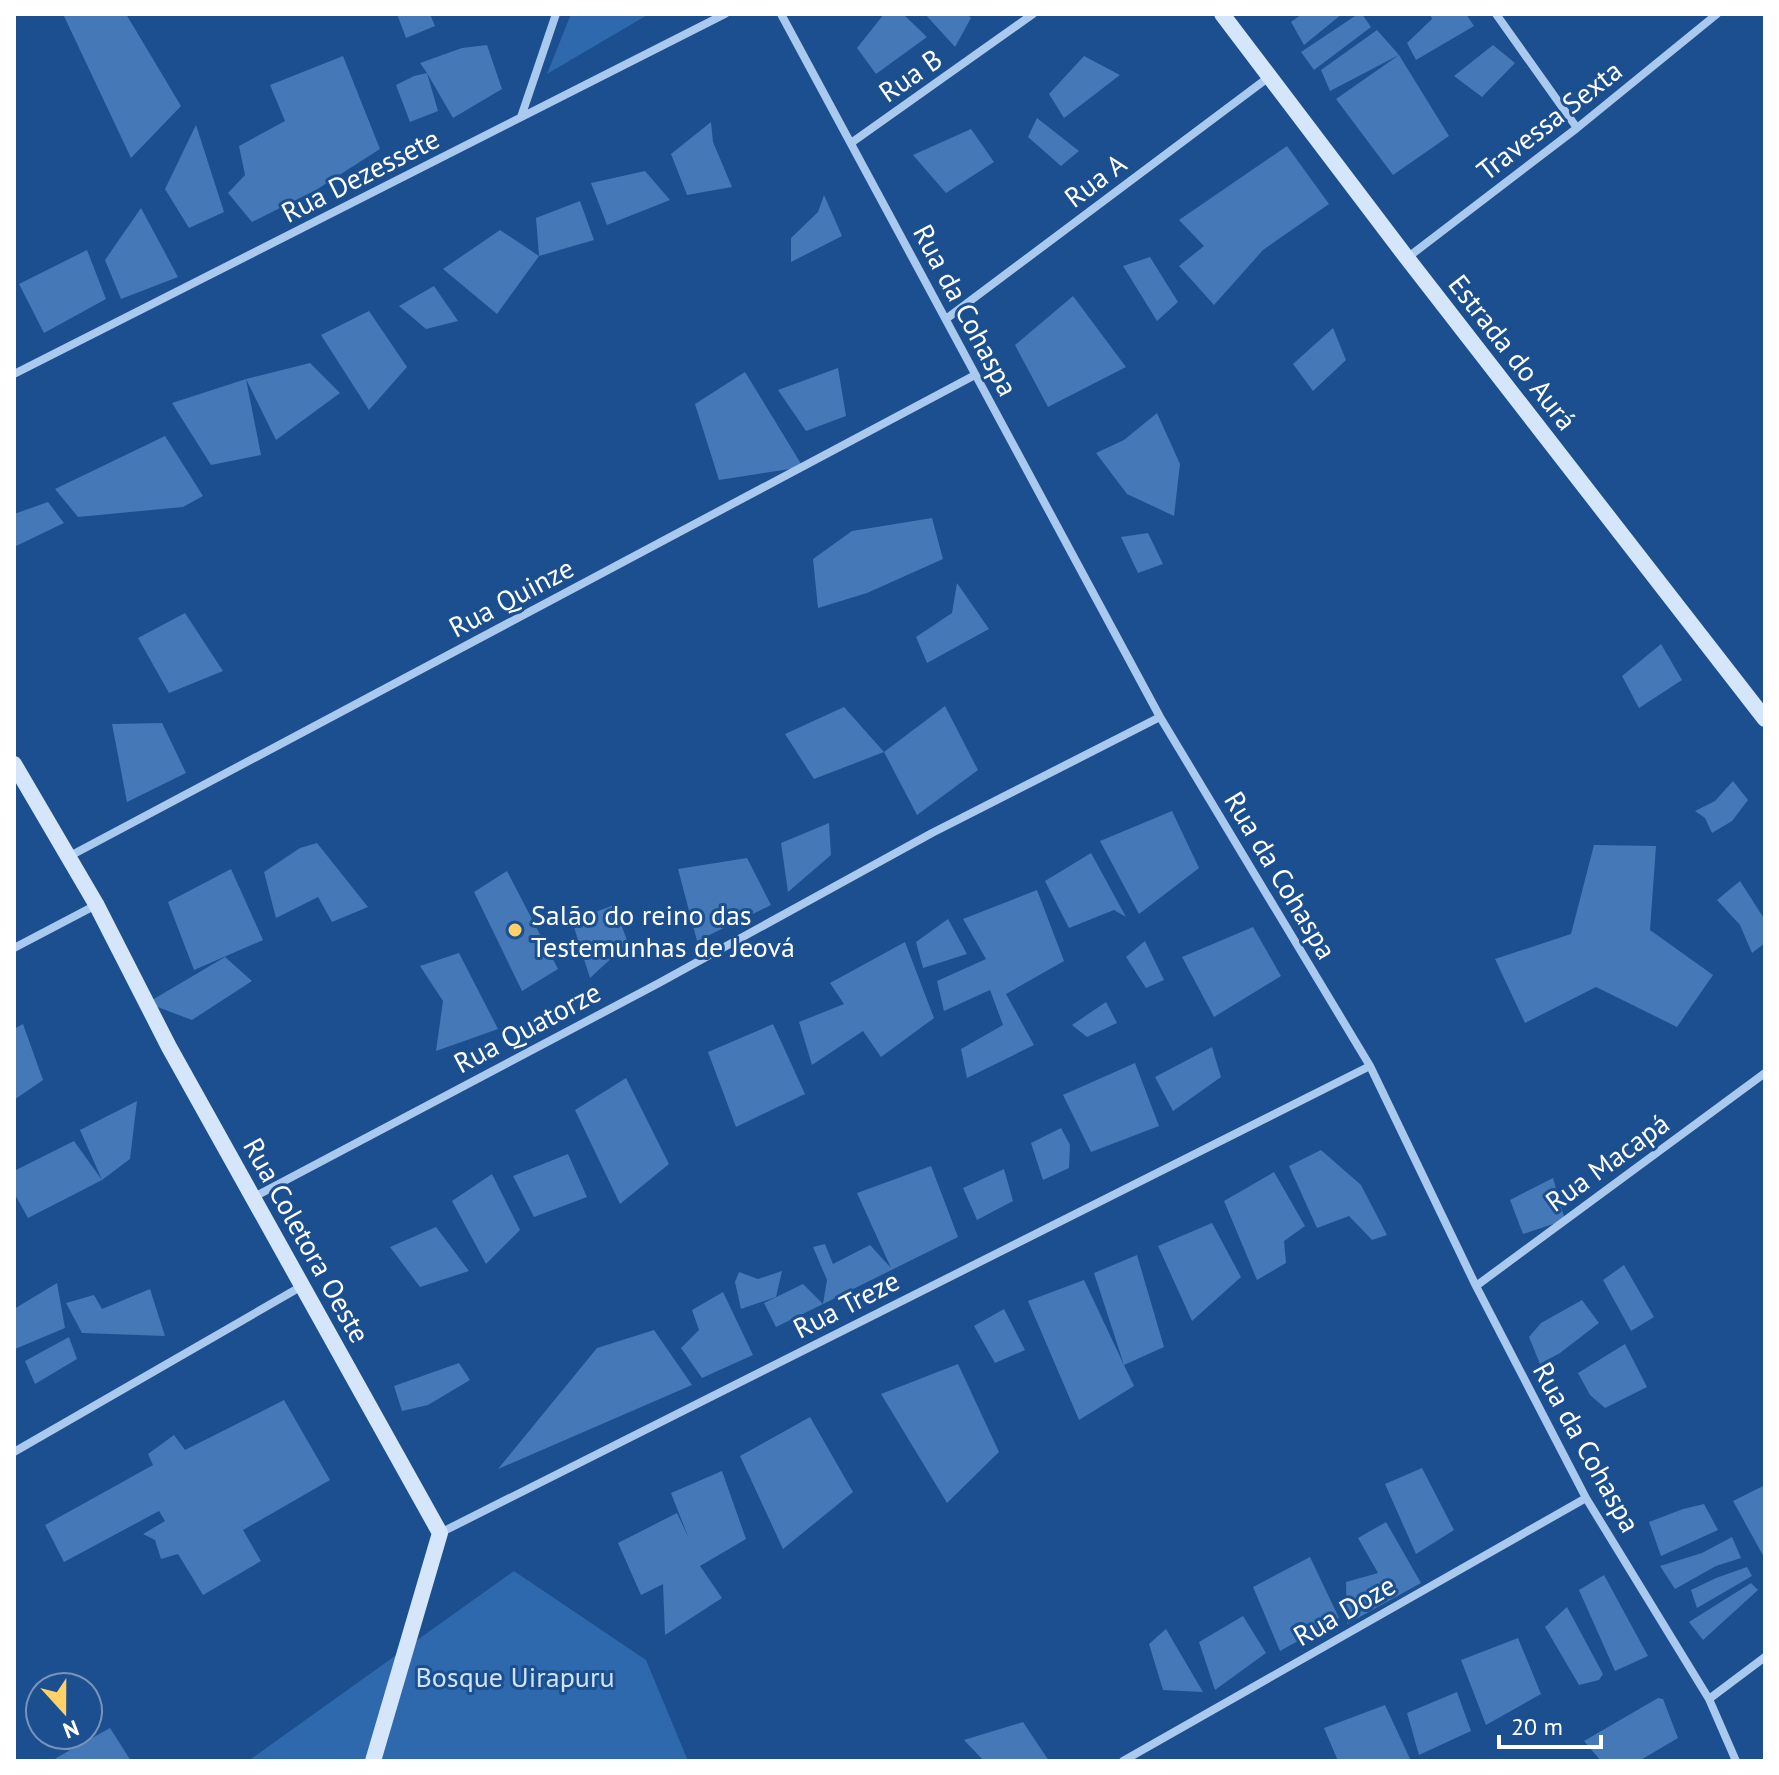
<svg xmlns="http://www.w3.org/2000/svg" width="1779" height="1775" font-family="'PT Sans',sans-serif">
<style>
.green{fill:#2e69ad}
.building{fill:#4478b7}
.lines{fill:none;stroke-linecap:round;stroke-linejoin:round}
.street{stroke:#a9c9ee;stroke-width:8}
.secondary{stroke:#d6e6fa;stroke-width:16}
.poi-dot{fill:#ffd166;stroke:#1b4f8f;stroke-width:3}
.labels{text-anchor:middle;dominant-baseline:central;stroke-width:6;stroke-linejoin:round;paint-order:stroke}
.street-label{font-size:28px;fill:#fff;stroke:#1b4f8f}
.poi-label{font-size:28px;fill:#fff;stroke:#1b4f8f;text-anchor:start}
.park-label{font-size:28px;fill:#cfe3fa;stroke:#1b4f8f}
</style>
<rect width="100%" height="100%" fill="#1b4f8f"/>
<!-- green -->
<path class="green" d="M571,14H649L547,74Z
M514,1571L646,1660L688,1761H248Z"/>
<!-- building -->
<path class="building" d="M63,14H126L181,106L131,158Z
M397,14H430L435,26L406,38Z
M884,14H903L927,37L876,74L857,48Z
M925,14H967L971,18L955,47Z
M1302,14H1342L1304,45L1291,22Z
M1358,14H1362L1371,27L1314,70L1301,52Z
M1430,14H1466L1474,26L1416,60L1407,43L1432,19Z
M1377,30L1399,55L1449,136L1393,175L1336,99L1399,55L1330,91L1321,70Z
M487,45L502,89L453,118L427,73L438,111L410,122L396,85L414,76L427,73L420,63L462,48Z
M1493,45L1515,63L1482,97L1454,76Z
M343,56L380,149L316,190L252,222L228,193L245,175L239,146L285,121L270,85Z
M1084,56L1120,75L1064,118L1049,94Z
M1037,118L1079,151L1061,166L1028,137Z
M711,122L713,142L732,187L687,195L671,154Z
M196,125L224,212L189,228L165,189Z
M971,129L994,162L946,193L913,155Z
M1287,146L1329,204L1263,250L1214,305L1179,266L1204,246L1179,220Z
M645,171L670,200L607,225L591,183Z
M824,195L842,236L791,262V238L818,212Z
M580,201L594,240L539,256L536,218Z
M141,208L178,277L121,299L105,260Z
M500,230L539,256L497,314L443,269Z
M87,250L106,299L44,333L19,284Z
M1150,257L1178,302L1157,321L1123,266Z
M434,286L458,321L426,329L399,306Z
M1073,296L1126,367L1048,407L1015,345Z
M369,311L407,367L369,410L321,335Z
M1333,328L1346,360L1313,391L1293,364Z
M310,363L340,393L276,440L246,379Z
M838,368L846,416L806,431L778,390Z
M745,372L803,467L719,480L695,404Z
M246,379L261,455L211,465L172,403Z
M1157,413L1180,464L1174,516L1127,494L1096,453L1124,440Z
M165,436L203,496L183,507L78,517L55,489Z
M48,502L64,523L14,547V514Z
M932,518L943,559L867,593L818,608L813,559L852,531Z
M1148,533L1163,564L1138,573L1121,537Z
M957,583L989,629L927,663L916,637L952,613Z
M185,613L223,671L169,693L138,638Z
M1661,644L1682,680L1639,708L1622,676Z
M945,706L978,770L917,815L884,752Z
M844,707L884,752L814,779L785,734Z
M162,723L186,773L127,802L112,724Z
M1733,781L1748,800L1732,821L1712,833L1705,818L1695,811L1715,801Z
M1172,811L1199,868L1139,914L1100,841Z
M829,823L831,855L788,892L781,843Z
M317,843L368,907L332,922L318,897L276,918L264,872L300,848Z
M1594,845L1656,846L1650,930L1713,975L1677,1027L1596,987L1525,1023L1495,959L1571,934Z
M1091,853L1126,917L1114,910L1069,928L1045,881Z
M747,858L771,905L697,941L678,869Z
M231,869L263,940L194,970L168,902Z
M507,871L558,969L522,991L474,892Z
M1740,881L1765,920V943L1752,953L1740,925L1717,900Z
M1037,890L1064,961L1006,994L1034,1045L967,1078L961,1049L1003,1025L990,990L944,1011L937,981L986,959L963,919Z
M614,905L628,943L590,978L572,921Z
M948,919L967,954L923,968L916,942Z
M1253,927L1281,976L1214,1017L1182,957Z
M1145,941L1164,980L1146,988L1126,957Z
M905,942L934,1018L881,1057L863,1031L812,1065L799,1022L844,1004L830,983Z
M459,953L498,1029L436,1051L443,1001L420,966Z
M225,957L252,981L192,1020L147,1003Z
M1106,1002L1117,1023L1087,1037L1072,1025Z
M23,1024L43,1080L14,1100V1029Z
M773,1024L805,1094L736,1127L708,1052Z
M1212,1047L1221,1077L1173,1111L1155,1077Z
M1135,1063L1159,1126L1091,1152L1063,1095Z
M626,1078L669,1164L620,1204L575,1110Z
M137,1101L130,1159L102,1180L80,1130Z
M1061,1128L1070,1145L1069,1168L1043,1180L1031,1143Z
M74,1141L102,1180L28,1218L14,1193V1171Z
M1321,1150L1361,1185L1387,1235L1372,1240L1349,1216L1317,1228L1289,1166Z
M568,1154L587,1197L534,1217L513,1176Z
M931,1166L958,1237L823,1304L827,1280L813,1247L825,1244L833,1264L870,1245L891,1268L857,1193Z
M1004,1169L1013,1201L977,1220L963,1188Z
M1274,1172L1305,1226L1284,1241L1286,1263L1257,1280L1224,1201Z
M492,1174L520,1230L486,1264L452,1201Z
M1553,1178L1565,1220L1523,1234L1510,1200Z
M1212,1223L1241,1277L1192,1321L1158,1246Z
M436,1227L469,1271L420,1287L390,1247Z
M1137,1255L1164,1347L1124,1365L1134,1386L1079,1420L1028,1301L1084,1280L1124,1365L1094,1273Z
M1624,1265L1654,1317L1631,1331L1603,1280Z
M782,1271L776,1297L741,1309L735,1282L739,1272L758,1279Z
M57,1283L65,1328L15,1349L14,1309Z
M803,1284L823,1304L776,1327L764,1303Z
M150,1289L165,1336L82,1333L66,1303L94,1295L102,1309Z
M723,1292L753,1355L702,1378L681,1348L699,1330L692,1310Z
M1582,1300L1599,1323L1560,1353L1540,1364L1529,1337L1541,1323Z
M1004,1309L1025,1350L995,1363L974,1326Z
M654,1330L692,1385L498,1469L597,1348Z
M69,1337L77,1359L35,1384L25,1361Z
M1625,1344L1647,1387L1605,1408L1590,1395L1578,1373Z
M459,1363L470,1380L428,1405L402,1411L394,1386Z
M958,1364L999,1452L947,1503L881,1394Z
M284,1400L330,1480L243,1530L261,1561L203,1595L178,1554L161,1559L155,1540L143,1534L165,1521L159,1511L64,1562L45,1525L153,1465L148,1454L174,1435L185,1450Z
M810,1417L853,1492L783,1549L740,1456Z
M1422,1468L1454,1530L1416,1554L1385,1484Z
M722,1471L746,1539L700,1566L722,1598L665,1635L663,1584L641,1595L618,1543L677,1513L689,1539L671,1493Z
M1765,1485V1559L1733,1501Z
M1704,1504L1718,1530L1661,1556L1649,1522L1683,1509Z
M1386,1522L1421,1583L1347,1624L1346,1582L1378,1573L1358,1538Z
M1732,1537L1741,1558L1716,1566L1675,1589L1660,1566L1702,1553Z
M1310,1557L1339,1618L1280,1651L1253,1587Z
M1747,1567L1752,1576L1697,1608L1691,1590L1716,1578Z
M1604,1575L1648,1656L1615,1671L1579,1590Z
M1751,1583L1758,1590L1703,1640L1689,1622Z
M1567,1607L1603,1674L1599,1680L1579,1685L1545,1627Z
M1243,1616L1266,1653L1215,1690L1199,1642Z
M1166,1629L1203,1692L1163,1690L1149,1644Z
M1518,1638L1541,1694L1486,1725L1461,1660Z
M1457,1692L1471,1731L1419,1755L1407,1713Z
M1658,1698L1663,1699L1678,1738L1639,1761H1601L1584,1741Z
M1385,1705L1411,1761H1338L1324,1728Z
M1023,1722L1049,1761H984L964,1740Z
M110,1728L131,1761H58L56,1758Z"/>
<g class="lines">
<!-- street -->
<path class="street" d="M781,14L1160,717L1370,1066L1476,1286L1586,1498L1709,1699L1736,1761
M1496,14L1577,128
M521,117L556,14
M851,143L1033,14
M1407,258L1577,128L1717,14
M946,319L1269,77
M14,374L725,14
M68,857L975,375
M14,948L96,905
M254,1197L659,983L932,833L1160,717
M1476,1286L1765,1073
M14,1452L302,1286
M440,1533L1370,1066
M1709,1699L1765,1657
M1123,1761L1586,1498"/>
<!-- secondary -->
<path class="secondary" d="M1222,14L1407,258L1765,719
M14,764L96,904L169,1047L440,1533L373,1761"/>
</g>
<!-- markers -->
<circle class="poi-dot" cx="515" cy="930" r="8"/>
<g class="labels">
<!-- street labels -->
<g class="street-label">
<text transform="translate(910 75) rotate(-35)">Rua B</text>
<text transform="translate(1549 120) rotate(-38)">Travessa Sexta</text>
<text transform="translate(360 175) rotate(-27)">Rua Dezessete</text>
<text transform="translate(1095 180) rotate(-37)">Rua A</text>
<text transform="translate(966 310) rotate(62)">Rua da Cohaspa</text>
<text transform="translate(1513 352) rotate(52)">Estrada do Aurá</text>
<text transform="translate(511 597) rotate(-28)">Rua Quinze</text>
<text transform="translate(1281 875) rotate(59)">Rua da Cohaspa</text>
<text transform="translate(527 1027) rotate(-28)">Rua Quatorze</text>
<text transform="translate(1607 1162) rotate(-36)">Rua Macapá</text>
<text transform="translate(307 1240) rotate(61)">Rua Coletora Oeste</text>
<text transform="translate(846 1304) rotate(-27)">Rua Treze</text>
<text transform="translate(1587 1447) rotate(61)">Rua da Cohaspa</text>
<text transform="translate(1344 1610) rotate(-30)">Rua Doze</text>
</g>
<!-- poi labels -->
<g class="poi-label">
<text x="531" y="914">Salão do reino das<tspan x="531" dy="32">Testemunhas de Jeová</tspan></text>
</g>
<!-- park labels -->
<g class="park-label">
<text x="515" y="1676">Bosque Uirapuru</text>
</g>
</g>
<!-- border -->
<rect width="1779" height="1775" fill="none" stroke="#ffffff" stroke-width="32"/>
<!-- north arrow -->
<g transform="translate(64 1711) rotate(159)"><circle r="38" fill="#1b4f8f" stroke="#7695bc" stroke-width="2"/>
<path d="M0-6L14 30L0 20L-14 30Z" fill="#ffd166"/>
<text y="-12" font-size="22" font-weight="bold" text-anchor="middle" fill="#ffffff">N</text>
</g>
<!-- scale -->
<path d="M1499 1735v12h102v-12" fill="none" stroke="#ffffff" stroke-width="4"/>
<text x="1511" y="1735" font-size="24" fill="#ffffff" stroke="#1b4f8f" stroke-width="6" paint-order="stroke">20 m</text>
</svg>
